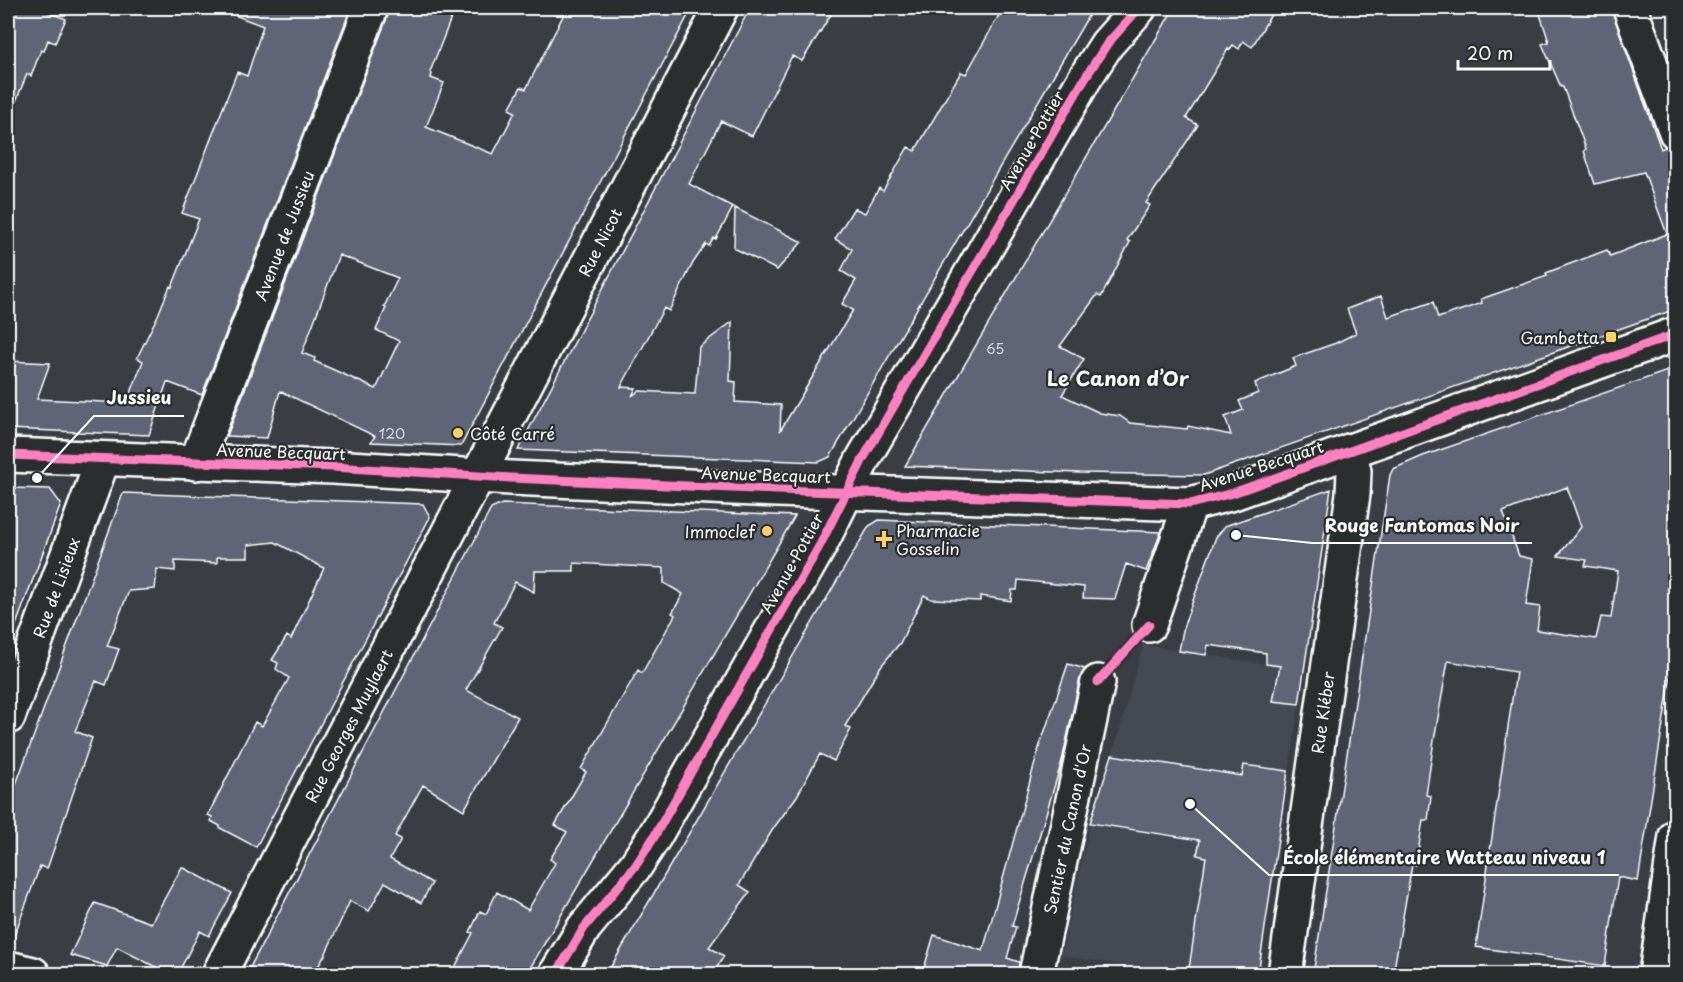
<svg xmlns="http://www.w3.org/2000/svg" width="1683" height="982" font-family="'Playpen Sans',sans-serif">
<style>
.built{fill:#454a53}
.building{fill:#5f6577;stroke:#fff;stroke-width:1.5;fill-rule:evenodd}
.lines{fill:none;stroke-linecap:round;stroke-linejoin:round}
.minor-casing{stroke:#fff;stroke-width:38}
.minor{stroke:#2a2d2e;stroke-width:33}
.cycleway-casing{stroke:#2a2d2e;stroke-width:13}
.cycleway{stroke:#ff80c0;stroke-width:9}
.poi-dot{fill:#ffd166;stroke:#2a2d2e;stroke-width:2}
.labels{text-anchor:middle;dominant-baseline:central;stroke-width:4.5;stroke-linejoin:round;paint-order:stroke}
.number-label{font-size:14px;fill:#d7d8dd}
.street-label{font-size:16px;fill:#fff;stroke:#2a2d2e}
.poi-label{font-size:16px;fill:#fff;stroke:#2a2d2e;text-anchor:end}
.quarter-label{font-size:20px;font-weight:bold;fill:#fff;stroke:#2a2d2e}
.leader{fill:none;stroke:#fff;stroke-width:2}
.callout-dot{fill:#fff;stroke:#2a2d2e;stroke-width:2}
.callout-label{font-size:18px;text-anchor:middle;font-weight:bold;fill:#fff;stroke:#2a2d2e;stroke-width:4.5;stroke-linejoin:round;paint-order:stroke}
</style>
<rect width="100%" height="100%" fill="#3a3e44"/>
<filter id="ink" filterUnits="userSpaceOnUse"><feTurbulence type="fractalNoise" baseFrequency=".0167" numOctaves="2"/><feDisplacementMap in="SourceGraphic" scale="12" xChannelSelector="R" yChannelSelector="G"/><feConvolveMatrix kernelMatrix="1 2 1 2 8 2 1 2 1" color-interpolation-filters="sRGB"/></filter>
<g filter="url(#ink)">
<!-- built -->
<path class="built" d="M1143,645L1285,667L1274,701L1299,704L1258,974H1188L1061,956L1090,823L1118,736Z"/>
<!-- building -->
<path class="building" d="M8,8H37L66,19L55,43L48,40L44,51L41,50L31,76L27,74L8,121Z
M220,8H351L202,395L167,382L149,435L8,429V361L50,363L37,399L127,403L143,361L137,358L158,315L170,286L172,287L199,219L182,213L237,72L247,76L263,26L219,9Z
M389,8H455L430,72L432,74L431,78L444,83L426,127L493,154L515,112L509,109L521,87L526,89L567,8H692L461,446L371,442L375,436L280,391L267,438L227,436L388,15ZM339,255L398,278L384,307L386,308L376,330L399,341L376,389L314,361L315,358L302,353Z
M750,8H835L802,61L792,56L752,136L721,121L689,184L733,207L716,239L714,238L709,246L706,244L693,263L669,311L664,308L621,387L636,388L632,396L639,391L695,394L699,347L732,322L730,381L736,382L735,402L781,405L780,431L853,310L842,304L856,280L841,271L852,249L835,239L854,208L865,213L879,188L883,191L908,147L915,151L961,72L966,74L1003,8H1093L830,457L819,462L518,450Z
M1174,8H1275L1252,47L1243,41L1239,49L1233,45L1230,50L1228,49L1186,118L1198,125L1146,203L1150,205L1127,240L1130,242L1101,297L1097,295L1060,346L1084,359L1062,395L1100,413L1120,416L1130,423L1187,429L1188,426L1231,435L1225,417L1243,410L1239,401L1258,393L1255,383L1296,366L1293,358L1336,343L1356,333L1347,309L1381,296L1388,317L1433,302L1438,318L1482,303L1481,299L1547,276L1546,273L1607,250L1610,256L1667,234L1644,172L1595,184L1584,151L1586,149L1563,87H1561L1542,44L1549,42L1538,8H1611L1661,149L1665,147L1676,150V309L1204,475L1080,473L905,466Z
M735,208L802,242L777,270L734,248Z
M1676,368V642L1638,881L1618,877L1605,966L1476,947L1516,672L1448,661L1434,740L1426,795L1431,796L1428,820H1423L1416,865L1412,864L1393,975H1313L1390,475L1393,469L1423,456ZM1567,487L1581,527L1558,556L1587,560L1585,566L1618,571L1611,618L1601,617L1596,639L1537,630L1540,607L1526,605L1533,559L1519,556L1503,512Z
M8,488L50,489L61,504L10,641L8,640Z
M1331,489L1299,704L1273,701L1280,666L1266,664V653L1208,645L1206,655L1179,651L1184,625L1216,537L1225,526Z
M123,493L423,504L430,517L256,847L220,828V826L211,821L212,817L208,815L255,722L262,726L289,678L276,669L278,663L272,660L287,636L291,639L324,568L275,542L248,545V557H217V563L175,561V571L157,569L155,589L129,591L107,646L119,649L106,685L96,681L75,731L92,738L47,869L40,866L10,947H8V806Z
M502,504L795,516L526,975H451L473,933L470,932L480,911L486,914L497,892L528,910L555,863L550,859L567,832L555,825L586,772L581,769L638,670L642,673L675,615L672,613L683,594L664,583V568L574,563V571H535L534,592L515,582L494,623L502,627L466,690L518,717L464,810L423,785L395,836L401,839L390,859L432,883L421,903L385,882L369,911L350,901L325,955L313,975H246L491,509Z
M879,520L1161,532L1146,571L1126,564L1115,599L1083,598L1084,587L1018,580L1017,590H1012L1011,601L980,596V601L931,599L924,595L900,643L881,666L845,726L851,729L834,761L820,754L797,796L773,829L739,885L750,892L709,947L724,956L712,975H606L869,526Z
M1068,664L1085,669L1080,678L1062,761L1012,926L1016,927L1007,958L1019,962L1018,975H922L934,935L983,951L1039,748Z
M1112,755L1242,776L1244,765L1288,771L1258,975H1188L1206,857L1197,855L1200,840L1090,823Z
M182,867L232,893L209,936L200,931L177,975H171L117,947L107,966L70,955L95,903L151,923Z"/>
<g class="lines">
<!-- minor casing -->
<g class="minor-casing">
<g id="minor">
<path d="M1630,8L1676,132"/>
<path d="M8,455L333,467L511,478L778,490L1190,504L1233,493L1676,334"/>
<path id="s1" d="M196,463L371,8"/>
<path d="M1149,625L1190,504"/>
<path id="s2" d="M8,717L103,459"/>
<path d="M8,968L33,974"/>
<path id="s3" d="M219,974L721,8"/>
<path d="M556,974L584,928L636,865L654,837L820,545L863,459L1085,78L1107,44L1139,8"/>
<path id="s4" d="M1036,974L1098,682"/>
<path id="s5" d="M1285,974L1353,494L1354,471L1349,451"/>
<path d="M1656,974L1676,836"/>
</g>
</g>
<!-- minor -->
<use href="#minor" class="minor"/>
<!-- cycleway casing -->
<g class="cycleway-casing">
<path id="cycleway" d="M8,455L333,467L511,478L778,490L1190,504L1233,493L1676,334
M1098,682L1149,625
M556,974L584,928L636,865L654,837L820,545L863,459L1085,78L1107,44L1139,8"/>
</g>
<!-- cycleway -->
<use href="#cycleway" class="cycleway"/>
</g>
</g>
<!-- markers -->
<g class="poi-dot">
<rect x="1605" y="331" width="12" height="12" rx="3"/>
<circle cx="458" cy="433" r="6"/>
<circle cx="767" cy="531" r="6"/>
<path d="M881 530h6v6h6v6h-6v6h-6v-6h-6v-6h6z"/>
</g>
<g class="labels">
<!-- number labels -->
<g class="number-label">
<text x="995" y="348">65</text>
<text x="392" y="433">120</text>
</g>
<!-- street labels -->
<g class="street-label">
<text transform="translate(1031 140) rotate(-60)">Avenue Pottier</text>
<text stroke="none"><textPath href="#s1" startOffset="244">Avenue de Jussieu</textPath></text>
<text stroke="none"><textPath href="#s3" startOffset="825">Rue Nicot</textPath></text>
<text transform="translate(281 451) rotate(2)">Avenue Becquart</text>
<text transform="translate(1261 465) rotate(-18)">Avenue Becquart</text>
<text transform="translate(766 474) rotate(2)">Avenue Becquart</text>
<text transform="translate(791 563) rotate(-61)">Avenue Pottier</text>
<text stroke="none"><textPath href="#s2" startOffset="138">Rue de Lisieux</textPath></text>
<text stroke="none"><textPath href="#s5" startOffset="264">Rue Kléber</textPath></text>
<text stroke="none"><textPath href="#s3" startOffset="280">Rue Georges Muylaert</textPath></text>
<text stroke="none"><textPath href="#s4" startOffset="148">Sentier du Canon d'Or</textPath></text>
</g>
<!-- poi labels -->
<g class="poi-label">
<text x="1599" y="337">Gambetta</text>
<text x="470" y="433" text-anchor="start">Côté Carré</text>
<text x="896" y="530" text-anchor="start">Pharmacie<tspan x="896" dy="18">Gosselin</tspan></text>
<text x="755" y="531">Immoclef</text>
</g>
<!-- quarter labels -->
<g class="quarter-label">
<text x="1118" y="378">Le Canon d’Or</text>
</g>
</g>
<!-- callouts -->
<path class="leader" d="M37 478L94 416H184M1236 535L1312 543H1532M1190 804L1269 875H1619"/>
<g class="callout-dot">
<circle cx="37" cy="478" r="6"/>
<circle cx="1236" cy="535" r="6"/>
<circle cx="1190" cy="804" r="6"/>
</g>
<g class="callout-label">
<text x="139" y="404">Jussieu</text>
<text x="1422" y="532">Rouge Fantomas Noir</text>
<text x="1444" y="864">École élémentaire Watteau niveau 1</text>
</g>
<!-- margin -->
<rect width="1683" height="982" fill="none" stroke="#2a2d2e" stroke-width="30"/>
<rect x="15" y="15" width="1653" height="952" fill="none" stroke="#fff" stroke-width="2" filter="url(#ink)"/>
<!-- scale -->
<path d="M1458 60v9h92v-9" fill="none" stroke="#ffffff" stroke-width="3"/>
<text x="1467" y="60" font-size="18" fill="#ffffff" stroke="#2a2d2e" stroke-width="4.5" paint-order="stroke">20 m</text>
</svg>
